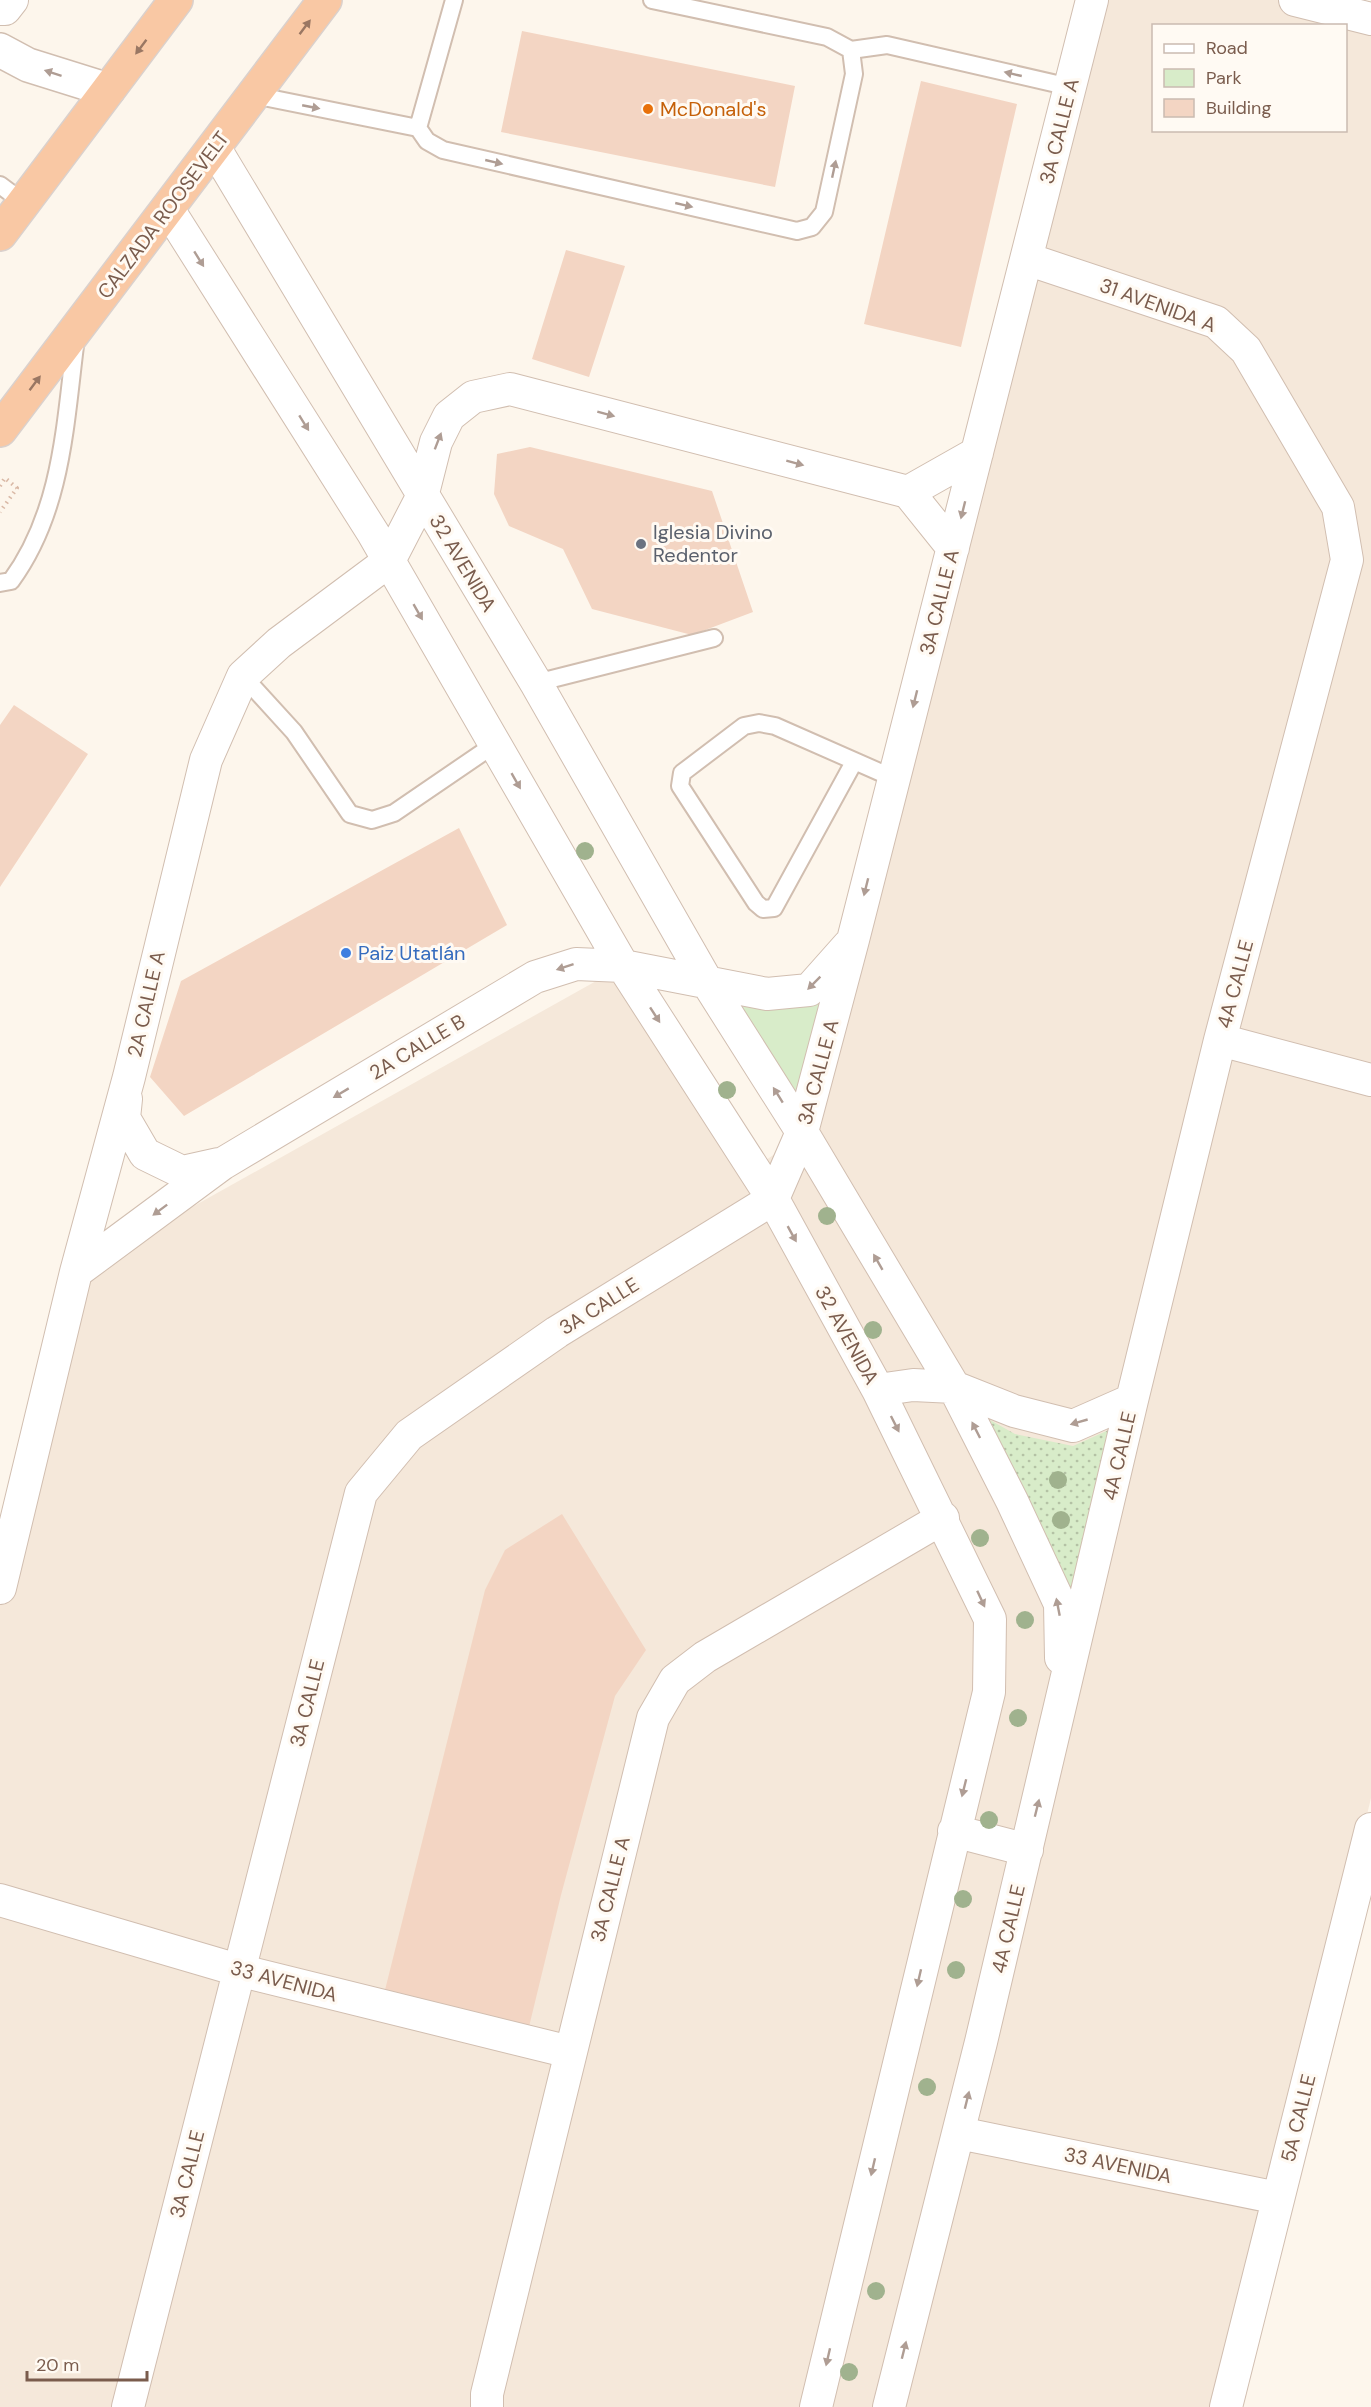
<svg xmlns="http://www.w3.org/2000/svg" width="1371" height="2407" font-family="'DM Sans',sans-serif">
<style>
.residential{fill:#f5e8da;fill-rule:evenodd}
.grass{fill:url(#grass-dots)}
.green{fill:#d8ecc9}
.building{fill:#f3d5c3}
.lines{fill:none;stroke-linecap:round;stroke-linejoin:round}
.service-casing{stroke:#d1beb0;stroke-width:20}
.minor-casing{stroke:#d1beb0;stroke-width:34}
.tertiary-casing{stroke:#d1beb0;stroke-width:36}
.trunk-casing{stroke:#dad1cd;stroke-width:36}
.path{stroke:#d9b8a5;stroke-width:4;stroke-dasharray:1.5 4.5;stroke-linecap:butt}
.service{stroke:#fff;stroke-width:16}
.minor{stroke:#fff;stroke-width:32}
.tertiary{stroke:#fff;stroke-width:33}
.trunk{stroke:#f9c8a4;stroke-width:33}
.tree{fill:#a0b28e}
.oneway{fill:#9a7763}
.oneway2{fill:#af9d94}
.food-dot{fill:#e8710a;stroke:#fffaf3;stroke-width:2}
.worship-dot{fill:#6b7280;stroke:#fffaf3;stroke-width:2}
.shop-dot{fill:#3f7fe0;stroke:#fffaf3;stroke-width:2}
.labels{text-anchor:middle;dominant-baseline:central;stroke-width:6;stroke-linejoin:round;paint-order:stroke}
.food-label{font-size:20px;fill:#c56008;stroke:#fffaf3;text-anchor:start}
.street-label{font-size:20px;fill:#7a5c4d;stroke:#fffaf3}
.worship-label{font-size:20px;fill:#5b616d;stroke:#fffaf3;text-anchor:start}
.shop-label{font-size:20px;fill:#366cbe;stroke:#fffaf3;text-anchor:start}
</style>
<defs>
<pattern id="grass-dots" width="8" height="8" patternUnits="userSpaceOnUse" patternTransform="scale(1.5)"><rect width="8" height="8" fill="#d8ecc9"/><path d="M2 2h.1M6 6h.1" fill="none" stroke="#b4c2a5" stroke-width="1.8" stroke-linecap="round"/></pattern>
</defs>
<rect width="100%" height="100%" fill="#fdf6ec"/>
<!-- residential -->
<path class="residential" d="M1092,0H1295L1371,19V1798L1224,2407H0V1546L76,1272L623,966L753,1169L807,1132ZM1154,26H1346V130H1154Z"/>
<!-- grass -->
<path class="grass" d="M990,1420L1015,1434L1073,1446L1111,1429L1070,1599Z"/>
<!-- green -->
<path class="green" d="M839,969L800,1112L728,1000Z"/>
<!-- building -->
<path class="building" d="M522,31L795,86L775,187L501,132Z
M921,81L1017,104L961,347L864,324Z
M566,250L625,266L589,377L532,359Z
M530,447L712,491L753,612L692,635L592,609L563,549L509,526L494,494L497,454Z
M14,705L88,754L0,887V725Z
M459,828L507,925L184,1116L150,1077L181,981Z
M562,1514L646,1650L615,1696L561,1895L527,2035L383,1998L485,1590L505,1550Z"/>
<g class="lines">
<!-- service casing -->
<g class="service-casing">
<path id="service" d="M851,50L887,45L1070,87
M254,95L418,128L427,141L443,150L797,231L812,227L824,212L854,74L851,50L827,37L652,0
M418,128L454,0
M0,185L24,203
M0,583L11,581C63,510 65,422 76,338
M243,676L294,732L350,814L372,820L394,813L495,744
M536,683L714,638
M854,762L774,908L763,909L756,903L680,786L682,773L744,726L759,723L775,726L893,778"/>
</g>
<!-- minor casing -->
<g class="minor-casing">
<path id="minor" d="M1295,0L1371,19
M0,9H5L12,0
M214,147L536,683L707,982L802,1132L954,1387L1012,1501L1060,1604L1061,1658
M168,209L373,533L623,966L773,1199L878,1390L990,1619L989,1692L816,2407
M908,492L977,453
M1220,1040L1371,1080
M126,1099L124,1118L145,1154L182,1172L218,1164
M76,1272L222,1164L535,977L576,964L623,966L767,994L809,990L849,945
M878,1390L913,1385L954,1387L1014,1411L1073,1426L1132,1400
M0,1588L76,1272L129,1077L206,760L243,676L279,643L389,561L422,497L436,442L449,416L473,397L510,389L908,492L953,548
M954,1831L1027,1850
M0,1900L238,1970L570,2052
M959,2133L1278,2198
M128,2407L361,1493L409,1435L557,1332L773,1199L802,1132L853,940L1092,0
M487,2407V2394L653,1718L675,1680L705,1657L943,1518
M889,2407L981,2042L1132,1400L1220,1040L1347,560L1338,507L1246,350L1216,322L1027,259
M1226,2407L1371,1829"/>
</g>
<!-- tertiary casing -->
<g class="tertiary-casing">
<path id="tertiary" d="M0,50L28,65L108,90"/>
</g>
<!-- trunk casing -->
<g class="trunk-casing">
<path id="trunk" d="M0,234L176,0
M0,430L325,0"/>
</g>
<!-- path -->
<path class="path" d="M0,486L5,478L17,488L0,512"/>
<!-- service -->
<use href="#service" class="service"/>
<!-- minor -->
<use href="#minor" class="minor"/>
<!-- tertiary -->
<use href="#tertiary" class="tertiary"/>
<!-- trunk -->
<use href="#trunk" class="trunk"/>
</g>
<!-- trees -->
<g class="tree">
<circle cx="585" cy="851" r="9"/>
<circle cx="727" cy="1090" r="9"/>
<circle cx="827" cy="1216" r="9"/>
<circle cx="873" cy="1330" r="9"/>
<circle cx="1058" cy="1480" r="9"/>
<circle cx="1061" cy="1520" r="9"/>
<circle cx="980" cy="1538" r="9"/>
<circle cx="1025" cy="1620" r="9"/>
<circle cx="1018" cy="1718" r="9"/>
<circle cx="989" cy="1820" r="9"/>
<circle cx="963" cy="1899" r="9"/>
<circle cx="956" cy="1970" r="9"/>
<circle cx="927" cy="2087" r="9"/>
<circle cx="876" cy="2291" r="9"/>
<circle cx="849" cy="2372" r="9"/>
</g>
<!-- one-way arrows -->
<defs><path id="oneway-solid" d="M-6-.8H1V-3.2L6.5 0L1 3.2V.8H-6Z" transform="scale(1.5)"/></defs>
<g class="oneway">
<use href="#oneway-solid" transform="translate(305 27) rotate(-53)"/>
<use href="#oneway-solid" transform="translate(141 47) rotate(127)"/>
<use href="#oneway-solid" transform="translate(35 383) rotate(-53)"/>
</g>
<g class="oneway2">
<use href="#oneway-solid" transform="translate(53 73) rotate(-162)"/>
<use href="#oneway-solid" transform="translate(1013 74) rotate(-167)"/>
<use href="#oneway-solid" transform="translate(311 107) rotate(11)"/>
<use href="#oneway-solid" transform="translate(494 162) rotate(13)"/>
<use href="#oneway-solid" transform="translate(834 169) rotate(-78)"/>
<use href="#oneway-solid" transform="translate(684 205) rotate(13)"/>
<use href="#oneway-solid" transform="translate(199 259) rotate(58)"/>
<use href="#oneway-solid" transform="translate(606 414) rotate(15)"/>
<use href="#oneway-solid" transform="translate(304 423) rotate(58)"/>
<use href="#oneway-solid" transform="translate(438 441) rotate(-69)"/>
<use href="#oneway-solid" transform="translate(795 463) rotate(15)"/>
<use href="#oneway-solid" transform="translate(963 510) rotate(104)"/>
<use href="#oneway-solid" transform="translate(418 612) rotate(60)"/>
<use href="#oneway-solid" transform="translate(915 699) rotate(104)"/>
<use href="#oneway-solid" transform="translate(516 781) rotate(60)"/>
<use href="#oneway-solid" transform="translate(866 887) rotate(104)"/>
<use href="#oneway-solid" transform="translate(565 967) rotate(162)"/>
<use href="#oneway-solid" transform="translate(814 983) rotate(135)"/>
<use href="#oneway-solid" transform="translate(655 1015) rotate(57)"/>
<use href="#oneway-solid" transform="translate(341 1093) rotate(149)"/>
<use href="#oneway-solid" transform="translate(778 1095) rotate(-122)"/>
<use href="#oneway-solid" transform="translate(160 1210) rotate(143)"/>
<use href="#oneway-solid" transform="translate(792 1234) rotate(61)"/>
<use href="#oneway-solid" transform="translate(878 1262) rotate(-120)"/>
<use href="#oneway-solid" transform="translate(1079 1422) rotate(164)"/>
<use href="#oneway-solid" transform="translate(895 1424) rotate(63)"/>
<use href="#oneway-solid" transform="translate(976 1430) rotate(-117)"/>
<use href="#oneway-solid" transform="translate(981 1599) rotate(65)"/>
<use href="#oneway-solid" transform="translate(1058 1607) rotate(-101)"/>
<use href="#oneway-solid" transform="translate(964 1788) rotate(104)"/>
<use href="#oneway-solid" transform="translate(1037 1808) rotate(-76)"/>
<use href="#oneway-solid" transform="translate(919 1978) rotate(103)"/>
<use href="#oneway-solid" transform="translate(967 2100) rotate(-76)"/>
<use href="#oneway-solid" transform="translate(873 2167) rotate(103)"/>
<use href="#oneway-solid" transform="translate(904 2350) rotate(-76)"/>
<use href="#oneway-solid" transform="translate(828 2357) rotate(103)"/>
</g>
<!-- markers -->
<circle class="food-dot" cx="648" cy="109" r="6"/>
<circle class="worship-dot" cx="641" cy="544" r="6"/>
<circle class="shop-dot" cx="346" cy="953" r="6"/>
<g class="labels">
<!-- food labels -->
<g class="food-label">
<text x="660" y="109">McDonald's</text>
</g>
<!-- street labels -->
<g class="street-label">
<text transform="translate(1059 131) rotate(-76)">3A CALLE A</text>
<text transform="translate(163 215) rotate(-53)">CALZADA ROOSEVELT</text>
<text transform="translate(1158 305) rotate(20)">31 AVENIDA A</text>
<text transform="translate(463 563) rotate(59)">32 AVENIDA</text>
<text transform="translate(939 602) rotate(-76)">3A CALLE A</text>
<text transform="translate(1235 984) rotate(-75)">4A CALLE</text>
<text transform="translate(146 1004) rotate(-77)">2A CALLE A</text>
<text transform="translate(417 1047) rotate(-31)">2A CALLE B</text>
<text transform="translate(818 1072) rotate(-75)">3A CALLE A</text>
<text transform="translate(599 1306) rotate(-32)">3A CALLE</text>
<text transform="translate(847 1335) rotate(61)">32 AVENIDA</text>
<text transform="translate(1119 1456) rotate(-77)">4A CALLE</text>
<text transform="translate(307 1703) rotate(-76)">3A CALLE</text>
<text transform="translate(610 1889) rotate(-76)">3A CALLE A</text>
<text transform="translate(1008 1929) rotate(-77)">4A CALLE</text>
<text transform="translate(284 1981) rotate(15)">33 AVENIDA</text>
<text transform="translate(1298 2118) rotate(-76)">5A CALLE</text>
<text transform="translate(1118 2165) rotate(12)">33 AVENIDA</text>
<text transform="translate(187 2174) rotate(-76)">3A CALLE</text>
</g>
<!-- worship labels -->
<g class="worship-label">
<text x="653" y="532">Iglesia Divino<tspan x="653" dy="23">Redentor</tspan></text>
</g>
<!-- shop labels -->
<g class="shop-label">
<text x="358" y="953">Paiz Utatlán</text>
</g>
</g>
<!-- legend -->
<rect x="1152" y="24" width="195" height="108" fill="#fffaf3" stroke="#cabbb1" stroke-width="1.5"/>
<rect x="1164" y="44" width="30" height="9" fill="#ffffff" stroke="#cabbb1" stroke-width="1.5"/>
<text x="1206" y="54" font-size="18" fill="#7a5c4d">Road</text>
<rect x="1164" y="69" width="30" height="18" fill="#d8ecc9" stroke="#cabbb1" stroke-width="1.5"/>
<text x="1206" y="84" font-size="18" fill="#7a5c4d">Park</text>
<rect x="1164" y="99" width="30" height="18" fill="#f3d5c3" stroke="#cabbb1" stroke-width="1.5"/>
<text x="1206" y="114" font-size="18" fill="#7a5c4d">Building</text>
<!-- scale -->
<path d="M27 2371v9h120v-9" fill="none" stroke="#7a5c4d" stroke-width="3"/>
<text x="36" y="2371" font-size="18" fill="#7a5c4d" stroke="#fffaf3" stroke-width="4.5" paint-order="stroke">20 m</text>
</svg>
